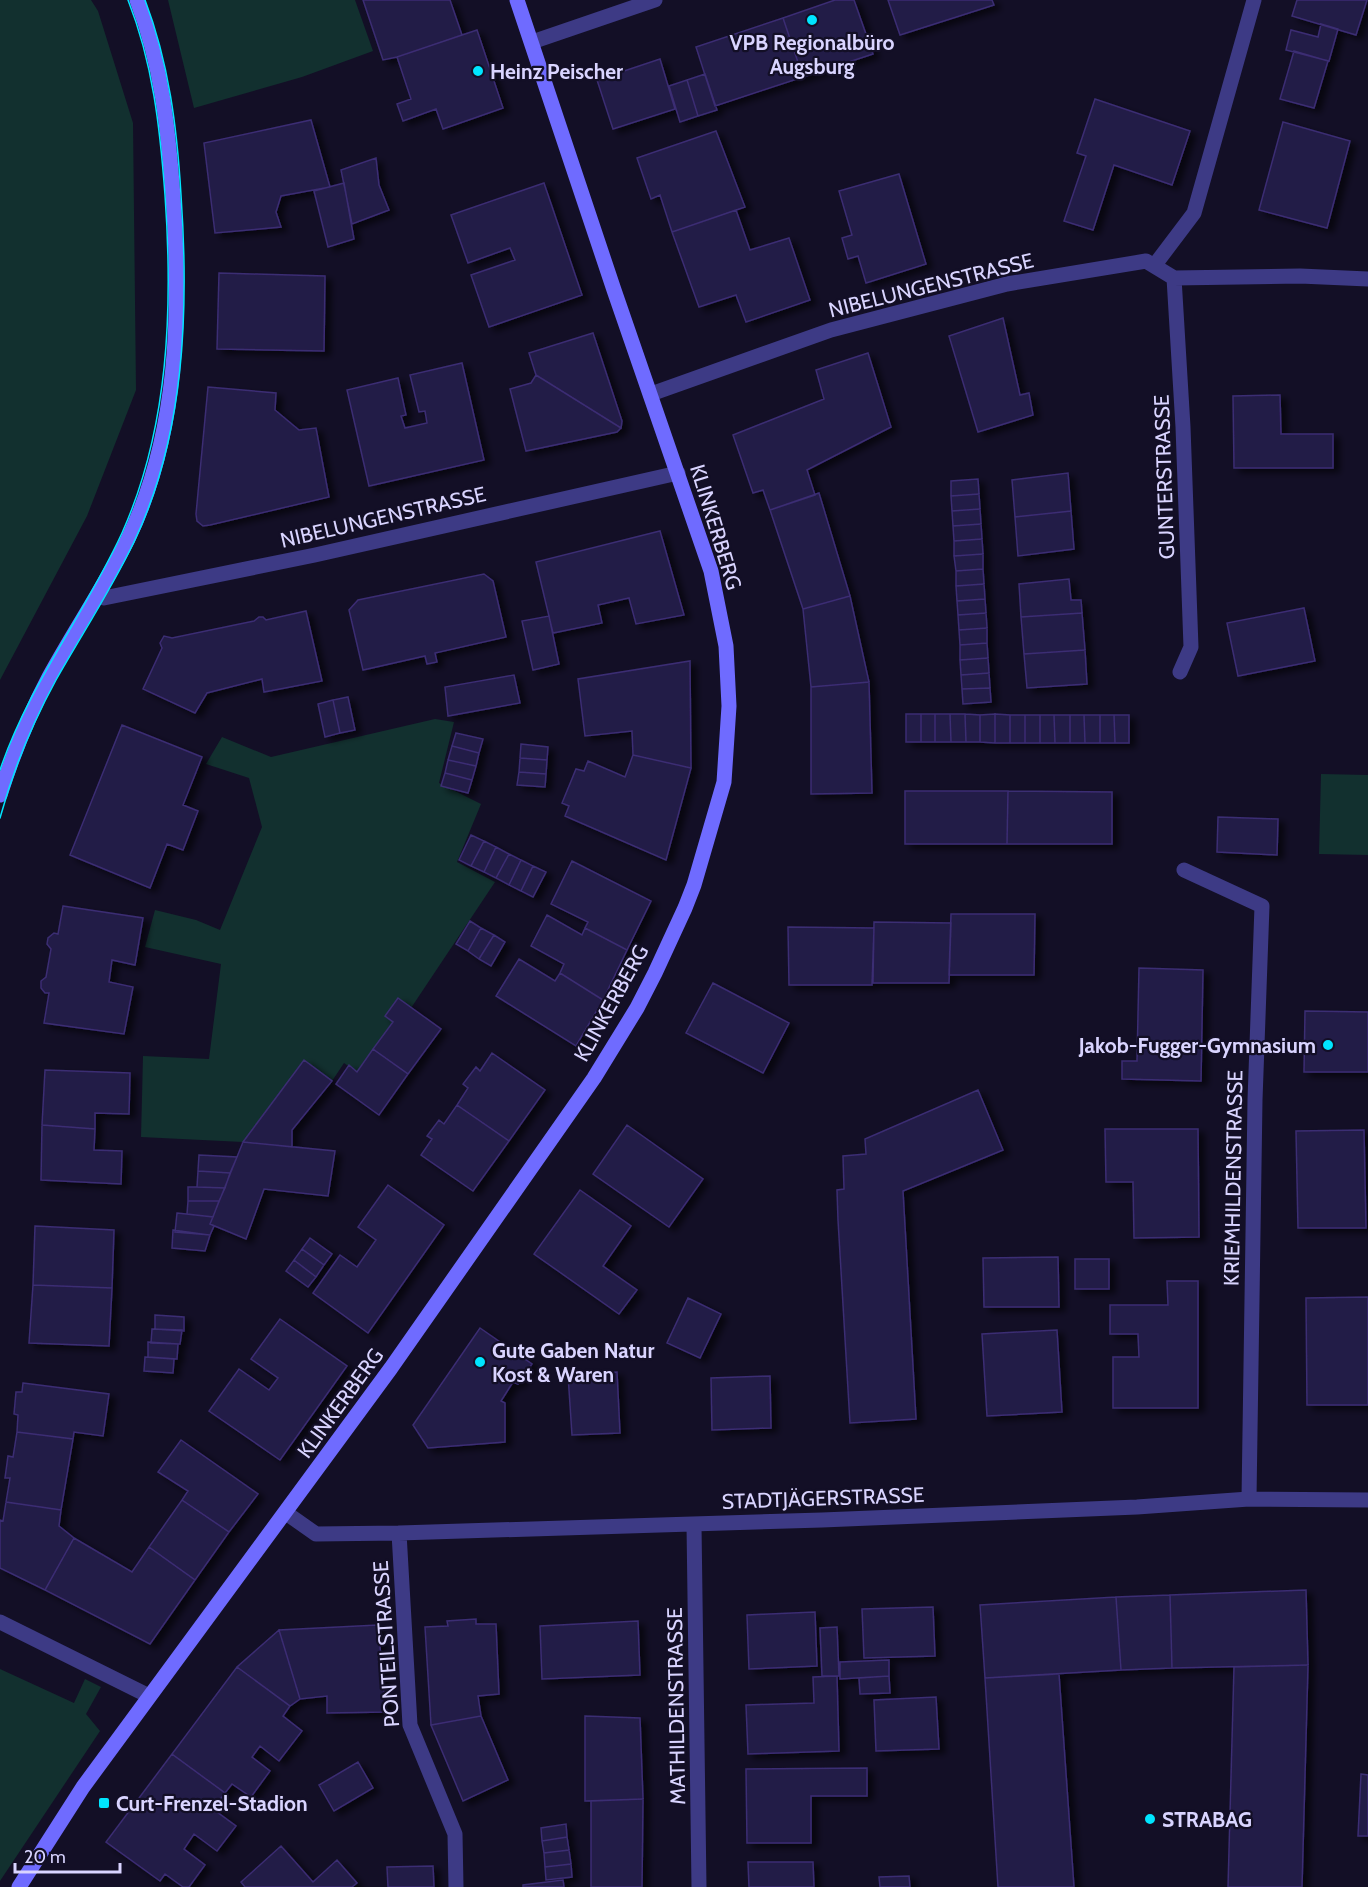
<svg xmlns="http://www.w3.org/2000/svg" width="1368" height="1887" font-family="Cabin,sans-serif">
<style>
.green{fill:#12302f}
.building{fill:#241b47;stroke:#3b2d73;stroke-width:1.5;filter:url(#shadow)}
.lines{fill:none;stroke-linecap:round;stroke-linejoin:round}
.minor{stroke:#3d3a85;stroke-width:15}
.secondary{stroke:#6f6bff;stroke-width:15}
.tram{stroke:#00e5ff;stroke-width:1.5}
.poi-dot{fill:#00e5ff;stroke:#130f26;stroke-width:2}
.labels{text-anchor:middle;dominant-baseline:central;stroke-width:4.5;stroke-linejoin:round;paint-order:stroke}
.poi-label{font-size:21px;font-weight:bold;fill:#d9d4ff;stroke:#130f26;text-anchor:start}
.street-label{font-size:21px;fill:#d9d4ff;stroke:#130f26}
</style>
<defs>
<filter id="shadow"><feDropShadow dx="6" dy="4" stdDeviation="3" flood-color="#0009"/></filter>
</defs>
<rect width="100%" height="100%" fill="#130f26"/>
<!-- green -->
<path class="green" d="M0,0H91L98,11L133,123L136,390L87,516L0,680Z
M168,0H355L373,51L302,77L194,108Z
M435,719L454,722L439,783L481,804L457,862L495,882L411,1008L393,1022L357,1072L344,1063L332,1081L305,1061L243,1142L141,1137L143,1056L209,1059L221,964L145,947L155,910L196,920L220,930L262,827L249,778L206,764L222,737L271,757Z
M1321,774L1368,775V855L1319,854Z
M0,1669L74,1703L85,1679L101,1687L86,1714L100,1731L0,1881Z"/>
<!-- building -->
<path class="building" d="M363,0H450L462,35L397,57L383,60Z
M835,0H854L873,54L803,77L783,18Z
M888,0H992L994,5L900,35Z
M1297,0H1367L1356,35L1292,16Z
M783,18L803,77L715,106L696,47Z
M1321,24L1338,29L1329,61L1286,50L1291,30L1318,37Z
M477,30L503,108L443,129L436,109L403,121L397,104L411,99L397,57Z
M1294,51L1328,61L1314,108L1280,99Z
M660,59L675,109L613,129L597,80Z
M705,74L717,110L698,116L687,80Z
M687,80L698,116L680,122L669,86Z
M1095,99L1190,131L1172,185L1114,165L1093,230L1064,221L1086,156L1077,153Z
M311,120L330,187L281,196L276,212L281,227L215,233L204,143Z
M1283,122L1350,141L1327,228L1259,210Z
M716,131L745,207L672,232L660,195L651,199L637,158Z
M376,158L379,185L389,210L352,224L341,170Z
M899,174L926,264L866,283L858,256L848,259L842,238L852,235L839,191Z
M344,183L354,239L328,247L314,191Z
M544,183L582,295L489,327L471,275L515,260L510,248L468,263L451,215Z
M736,210L750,250L789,238L810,300L746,322L736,295L699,307L672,232Z
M219,273L325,276L324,351L217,349Z
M1003,318L1020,395L1029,393L1033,415L978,432L949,336Z
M593,333L622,421L621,428L536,375L529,353Z
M868,353L891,427L807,470L815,495L770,510L763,490L753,493L733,435L824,399L816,370Z
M462,363L484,460L369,486L347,390L398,378L406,415L401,416L405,428L427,423L425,411L419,412L410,375Z
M536,375L621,428L617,432L526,451L510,389L531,383Z
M208,387L276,393L275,410L299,430L316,428L329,497L210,525L203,526L197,521L196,514Z
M1280,395L1281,434H1333V468H1234L1233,396Z
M1068,473L1071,511L1015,517L1012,480Z
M978,479L979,494L951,496V481Z
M819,493L850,596L803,609L770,510Z
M979,494L980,509L952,511L951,496Z
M980,509L981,524L953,526L952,511Z
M1071,511L1074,549L1018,556L1015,517Z
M981,524L982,539L954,541L953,526Z
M660,531L684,615L636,624L629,598L598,605L602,623L553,633L536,562Z
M982,539L983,554L954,556V541Z
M983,554V569L956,571L954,556Z
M983,569L984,584L956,586V571Z
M484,574L493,581L506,637L435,653L437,662L427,664L425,656L363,670L349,610L358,600Z
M1069,579L1071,600H1081L1082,613L1021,617L1019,584Z
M984,584L985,599L957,601L956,586Z
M850,596L869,682L811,687L803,609Z
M985,599L986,613L958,615L957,601Z
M1304,608L1315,661L1238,676L1227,623Z
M306,611L322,681L264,692L262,679L207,693L195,713L143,689L162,648L160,643L164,636L172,638L254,621L259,617H263L266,620Z
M986,613L987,628L959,630L958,615Z
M1082,613L1085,650L1024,654L1021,617Z
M549,616L559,664L533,670L522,621Z
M987,628V643L960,645L959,630Z
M987,643L988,658L960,660V645Z
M1085,650L1087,684L1027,688L1024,654Z
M988,658L989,673L961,675L960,660Z
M690,661L691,768L633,755L632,731L585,736L578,679Z
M989,673L990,688L962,689L961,675Z
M514,675L520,703L448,716L445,687Z
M869,682L872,793L811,794V687Z
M990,688L991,702L963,704L962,689Z
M348,697L355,730L340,733L333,700Z
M333,700L340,733L325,737L318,704Z
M906,714H921V742H906Z
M921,714H935V742H921Z
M935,714H950L951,742H935Z
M950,714H965L966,742H951Z
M965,714L980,715V742H966Z
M995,714L1010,715V743H995Z
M995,714V743L980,742V715Z
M1010,715H1025V743H1010Z
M1025,715H1040V743H1025Z
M1040,715H1054L1055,743H1040Z
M1054,715H1070V743H1055Z
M1070,715H1084L1085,743H1070Z
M1084,715H1100V743H1085Z
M1100,715H1114L1115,743H1100Z
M1114,715H1129V743H1115Z
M122,725L202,757L183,805L198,811L183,850L167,844L150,888L70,855Z
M456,733L483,739L479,753L452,746Z
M521,744L548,747L547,760L520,758Z
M452,746L479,753L476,766L448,760Z
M633,755L691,768L666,860L565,816L569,806L562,803L576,769L584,771L588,761L625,777Z
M520,758L547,760L546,774L519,772Z
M448,760L476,766L472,780L445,773Z
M519,772L546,774L545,787L517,785Z
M445,773L472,780L468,793L441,786Z
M905,791H1008L1007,844H905Z
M1008,791L1112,792V844H1007Z
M1218,817L1278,819L1277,855L1217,852Z
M471,835L484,841L471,866L459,860Z
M484,841L496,847L484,872L471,866Z
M496,847L509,854L496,878L484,872Z
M509,854L521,860L509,885L496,878Z
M521,860L533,866L521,891L509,885Z
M572,861L651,901L627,950L585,928L588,922L551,904Z
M533,866L546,872L533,897L521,891Z
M63,906L143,918L135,965L112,960L109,982L133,987L124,1034L44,1023L49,993H45L41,988V981L46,977L51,949L47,944L48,938L54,933L58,934Z
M951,914H1035L1034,975H949Z
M547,915L582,935L585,928L627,950L603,1000L560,973L564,964L531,946Z
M470,921L481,928L468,951L456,944Z
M874,922L951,923L949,983H873Z
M788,927L874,928L872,985H789Z
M481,928L494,935L479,959L468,951Z
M494,935L505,942L491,966L479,959Z
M519,959L555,981L560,973L603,1000L576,1046L496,996Z
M1139,968L1203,970L1201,1081L1122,1079V1061H1137Z
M713,983L789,1023L763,1073L686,1033Z
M398,998L441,1029L408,1074L373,1049L393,1022L385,1016Z
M1305,1011L1368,1012V1072H1304Z
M373,1049L408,1074L379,1115L336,1084L349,1065L357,1072Z
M492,1053L545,1090L509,1141L457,1105L468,1088L463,1084L476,1067L480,1071Z
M304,1060L332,1081L292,1130V1147L243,1142Z
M45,1070L130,1073L129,1114L95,1113V1129L42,1125Z
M978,1090L1003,1150L903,1191L916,1419L850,1423L838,1220L837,1190L844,1189L843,1156L866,1154L865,1139Z
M457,1105L509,1141L473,1191L421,1155L432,1139L427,1136L439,1120L444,1124Z
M42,1125L95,1129L94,1150L122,1151L121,1184L41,1180Z
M627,1125L703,1179L669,1227L593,1174Z
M1105,1129H1198L1199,1237L1134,1238L1133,1182H1106Z
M1364,1130L1366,1228H1298L1296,1131Z
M243,1142L335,1151L328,1196L264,1189L246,1239L210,1224Z
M199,1155L237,1157L230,1173L198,1171Z
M198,1171L230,1173L225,1188L197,1187Z
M388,1185L444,1225L368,1333L313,1293L340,1255L357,1267L376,1240L358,1227Z
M188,1187H197L225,1188L219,1201H188Z
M580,1190L631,1226L603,1266L637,1290L619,1314L534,1254Z
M188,1201H219L213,1217L187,1214Z
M177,1213L213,1217L210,1224L214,1226L210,1235L175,1232Z
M35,1226L114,1230L112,1288L33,1285Z
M173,1230L210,1235L205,1251L172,1248Z
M310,1238L332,1254L324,1265L302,1249Z
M302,1249L324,1265L316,1277L294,1260Z
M1058,1257L1059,1307H984L983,1258Z
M1075,1259H1109V1289H1075Z
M294,1260L316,1277L308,1287L286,1271Z
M1167,1281H1198V1408H1113V1357H1139L1138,1334H1110V1305H1168Z
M33,1285L112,1288L109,1346L29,1343Z
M1368,1297V1405H1307L1306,1298Z
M688,1298L721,1314L700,1358L667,1343Z
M155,1315L184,1317V1331L155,1329Z
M280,1319L347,1366L280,1460L209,1411L239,1369L269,1390L278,1378L251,1359Z
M480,1328L532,1364L518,1384L513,1382L501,1401L505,1403V1442L428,1448L413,1425Z
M152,1329L182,1330L180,1344L151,1343Z
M1057,1330L1062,1412L987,1416L982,1334Z
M148,1342L178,1344L177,1359L148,1357Z
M145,1357L174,1359L173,1373L144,1371Z
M617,1372L620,1433L572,1435L568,1375Z
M770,1376L771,1428L712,1430L711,1378Z
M23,1383L109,1394L103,1436L74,1432L73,1439L17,1432L18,1415L14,1414L16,1392H22Z
M17,1432L73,1439L61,1510L6,1502L10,1478H5L8,1456L13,1457Z
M181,1440L258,1494L229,1532L182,1500L188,1491L158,1472Z
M182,1500L229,1532L195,1580L149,1547Z
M6,1502L61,1510L59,1526L74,1538L45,1590L0,1568V1520L3,1521Z
M74,1538L132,1572L149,1547L195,1580L150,1644L45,1590Z
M1306,1590L1308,1665L1172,1668L1170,1595Z
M1170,1595L1172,1668L1121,1670L1116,1597Z
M1116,1597L1121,1670L985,1678L980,1605Z
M933,1607L935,1656L864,1658L862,1609Z
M815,1612L817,1666L749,1669L747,1615Z
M476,1619V1624H496L499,1694L478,1696L481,1716L431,1725L425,1627L448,1626L447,1621Z
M638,1621L640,1675L542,1679L540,1626Z
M378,1625L386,1712L327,1713V1696L300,1699L279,1630Z
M837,1627L839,1676H822L820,1628Z
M279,1630L300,1699L290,1706L237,1667Z
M889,1660V1676L840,1679V1662Z
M1308,1665L1302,1887H1228L1234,1667Z
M237,1667L290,1706L283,1716L302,1731L279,1761L260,1746L252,1757L270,1771L251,1797L232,1784L225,1793L172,1754Z
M1059,1674L1074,1887H998L985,1678Z
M837,1676L839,1751L748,1754L746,1705L814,1703L813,1677Z
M889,1676L890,1693L860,1694L859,1678Z
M936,1697L939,1749L876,1751L874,1700Z
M481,1716L508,1780L463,1801L431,1725Z
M585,1716L640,1718L643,1799L585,1801Z
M172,1754L225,1793L213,1809L236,1826L217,1851L194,1834L184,1849L205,1865L189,1887H183L165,1874L160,1881L106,1842Z
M358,1762L373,1788L334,1811L319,1785Z
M867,1768V1796H811V1843H747L746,1769Z
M1361,1774L1368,1775V1836H1358Z
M643,1799L642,1887H591V1801Z
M566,1824L567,1837L542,1841L541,1828Z
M567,1837L569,1850L544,1853L542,1841Z
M281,1846L313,1882L337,1860L357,1883L352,1887H245L241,1882Z
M569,1850L571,1864L545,1867L544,1853Z
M748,1862H813L814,1887H749Z
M571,1864L572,1877L546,1880L545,1867Z
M433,1866L434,1887H388L387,1867Z
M909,1876L910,1887H880L879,1877Z
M563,1880L564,1887H523V1885Z"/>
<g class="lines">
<!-- minor -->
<path class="minor" d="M532,42L655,0
M1154,266L1194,213L1254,0
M1174,278L1183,427L1191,647L1180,672
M651,394L831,330L1007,284L1146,261L1174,278L1300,276L1368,279
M98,595L104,598L315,555L678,473
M1184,870L1262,906L1255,1100L1249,1499
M286,1513L316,1534L399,1533L822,1520L1137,1507L1249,1499L1368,1500
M694,1525L699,1887
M399,1533L410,1725L455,1834L456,1887
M0,1622L149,1696"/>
<!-- secondary -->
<path class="secondary" d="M0,795C13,754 29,715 49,677C74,631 104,587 128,539C179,433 181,310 173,196C168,128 162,65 137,0
M19,1887L83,1787L391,1368L594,1078L637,1008L655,973L685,908L694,885L724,782L729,706L726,646L711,571L614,290L517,0"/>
<!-- tram -->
<path class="tram" d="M0,770C29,684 85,614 122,533C169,428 173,308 165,195C160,128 153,63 128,0
M0,818C13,770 32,724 56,680C82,634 111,590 134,542C185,435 189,311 181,195C177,128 169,63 145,0"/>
</g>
<!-- markers -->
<g class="poi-dot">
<circle cx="812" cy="20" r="6"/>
<circle cx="478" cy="71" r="6"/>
<circle cx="1328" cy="1045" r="6"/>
<circle cx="480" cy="1362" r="6"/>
<rect x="98" y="1797" width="12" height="12" rx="3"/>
<circle cx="1150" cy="1819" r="6"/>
</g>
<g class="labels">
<!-- poi labels -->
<g class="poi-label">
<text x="812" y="42" text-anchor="middle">VPB Regionalbüro<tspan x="812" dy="24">Augsburg</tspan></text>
<text x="490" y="71">Heinz Peischer</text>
<text x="1316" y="1045" text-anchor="end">Jakob-Fugger-Gymnasium</text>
<text x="492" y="1350">Gute Gaben Natur<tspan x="492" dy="24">Kost &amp; Waren</tspan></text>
<text x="116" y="1803">Curt-Frenzel-Stadion</text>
<text x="1162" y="1819">STRABAG</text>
</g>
<!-- street labels -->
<g class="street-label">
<text transform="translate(931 285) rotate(-14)">NIBELUNGENSTRASSE</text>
<text transform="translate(1164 477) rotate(-92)">GUNTERSTRASSE</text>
<text transform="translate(383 517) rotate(-13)">NIBELUNGENSTRASSE</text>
<text transform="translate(716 527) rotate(73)">KLINKERBERG</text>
<text transform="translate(611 1003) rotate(-61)">KLINKERBERG</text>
<text transform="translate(1233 1178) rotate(-89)">KRIEMHILDENSTRASSE</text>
<text transform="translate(340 1403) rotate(-54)">KLINKERBERG</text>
<text transform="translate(823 1498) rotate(-2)">STADTJÄGERSTRASSE</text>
<text transform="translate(386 1644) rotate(-94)">PONTEILSTRASSE</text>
<text transform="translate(676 1706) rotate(-91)">MATHILDENSTRASSE</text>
</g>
</g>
<!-- scale -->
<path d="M15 1863v9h105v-9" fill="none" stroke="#d9d4ff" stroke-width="3"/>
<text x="24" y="1863" font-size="18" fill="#d9d4ff" stroke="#130f26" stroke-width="4.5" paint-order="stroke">20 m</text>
</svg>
